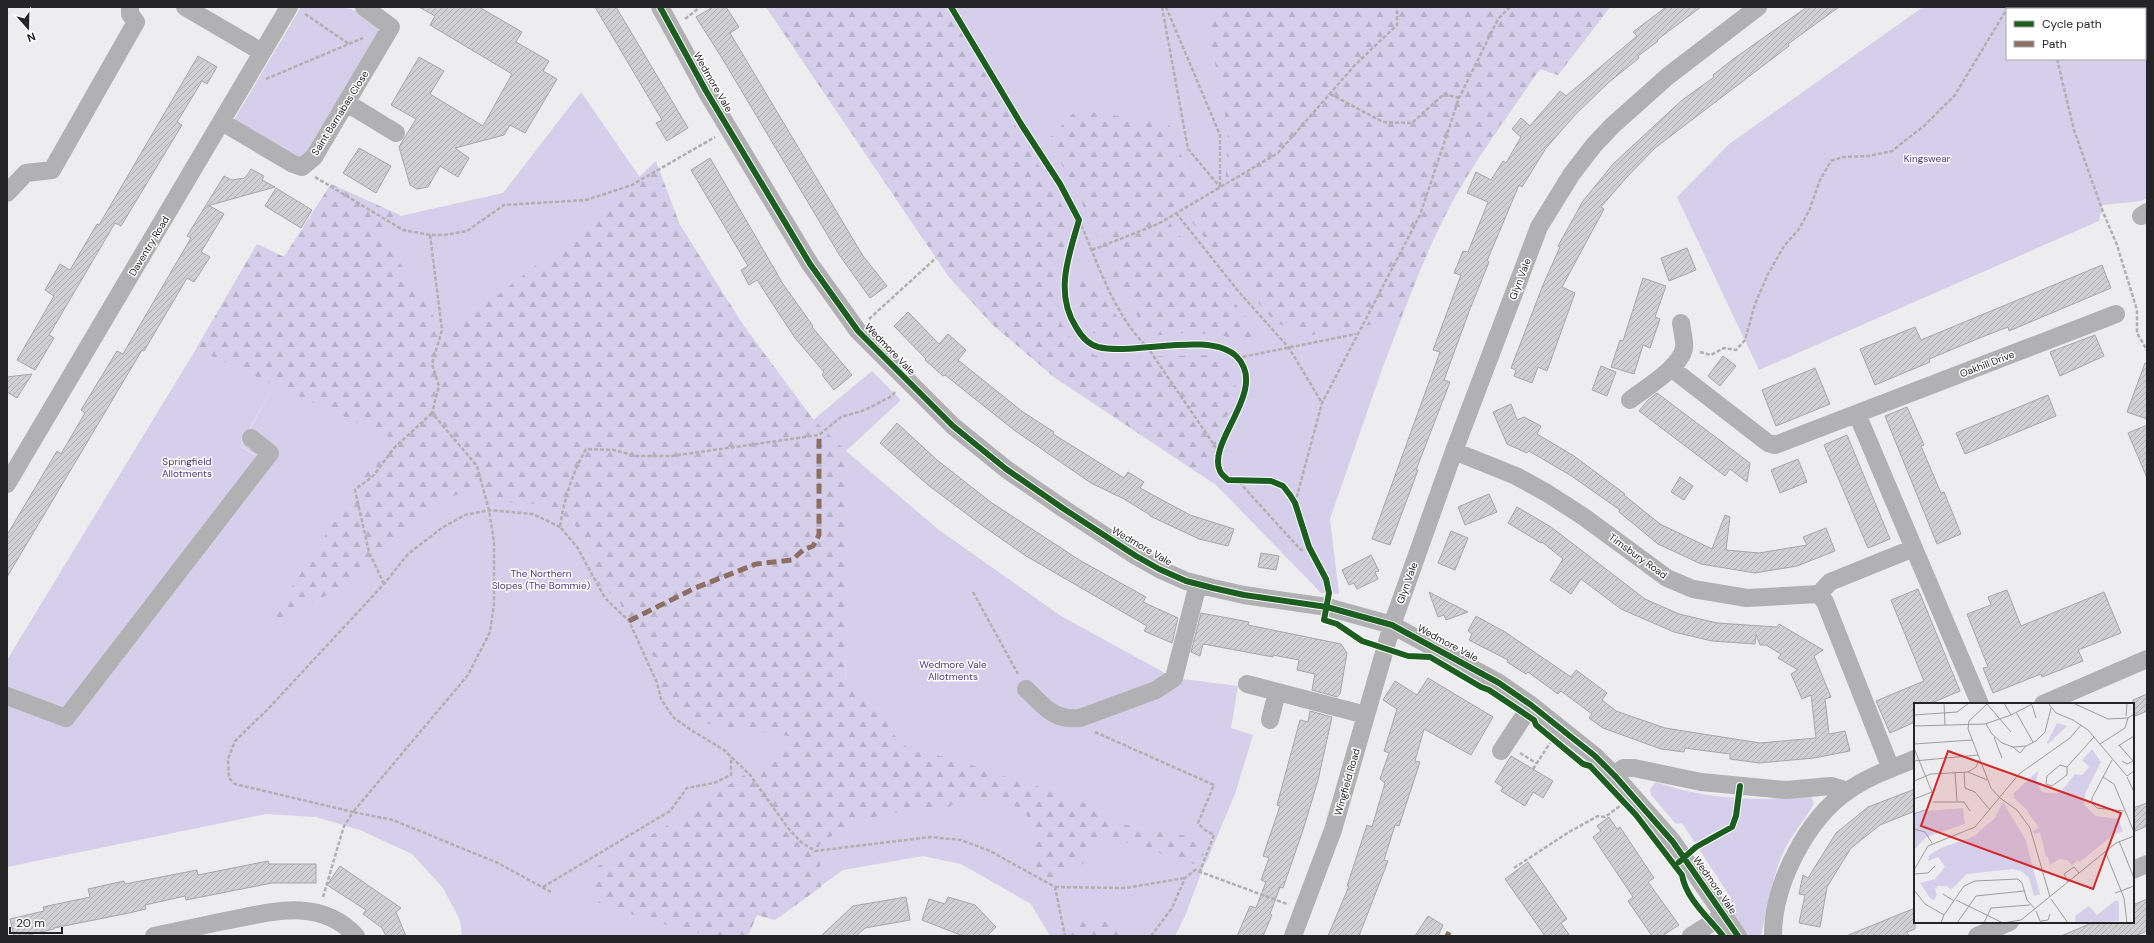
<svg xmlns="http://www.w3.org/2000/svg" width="2154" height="943" font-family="'DM Sans',sans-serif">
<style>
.green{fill:#d6cfeb;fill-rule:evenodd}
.forest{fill:url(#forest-firs)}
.building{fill:url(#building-hatch);stroke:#a7a6a8}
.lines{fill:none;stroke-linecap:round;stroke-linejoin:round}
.path{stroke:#b1b0b1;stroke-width:2.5;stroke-dasharray:4 2;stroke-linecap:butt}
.minor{stroke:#b1b0b2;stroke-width:18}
.quiet{stroke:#8d6e63;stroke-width:5;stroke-dasharray:10 5;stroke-linecap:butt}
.cycleway-casing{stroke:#fff;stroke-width:8}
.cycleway{stroke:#1b5e20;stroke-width:6}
.labels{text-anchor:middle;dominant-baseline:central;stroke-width:3;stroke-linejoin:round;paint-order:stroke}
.street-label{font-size:10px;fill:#242325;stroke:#fff}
.park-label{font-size:10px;fill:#4f367f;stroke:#fff}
.inset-road{fill:none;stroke:#9d9c9e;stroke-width:1}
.view{fill:#d62828;fill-opacity:0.15;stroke:#d62828;stroke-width:2}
.inset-edge{fill:none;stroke:#242325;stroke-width:2}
</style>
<defs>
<pattern id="forest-firs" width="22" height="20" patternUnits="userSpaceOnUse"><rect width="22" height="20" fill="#d6cfeb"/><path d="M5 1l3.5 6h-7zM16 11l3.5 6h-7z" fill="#b8b1c9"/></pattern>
<pattern id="building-hatch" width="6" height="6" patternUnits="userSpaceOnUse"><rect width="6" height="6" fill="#d0cfd1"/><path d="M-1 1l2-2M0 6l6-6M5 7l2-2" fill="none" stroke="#b2b1b3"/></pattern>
</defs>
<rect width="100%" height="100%" fill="#edecee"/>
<!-- green -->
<path class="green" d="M301,7C328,7 366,2 379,31L303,164L234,120Z
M766,7H1610L1558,75L1540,69L1478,159L1451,203L1424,259L1381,372L1330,519L1339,594L1321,593L1216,485L1054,377L993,325L949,277Z
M1923,7H2147V198L2141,201L2103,205L2099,221L1759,370L1677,197L1729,144ZM2007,9H2145V59H2007Z
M581,92L639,176L680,225L743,326L813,420L872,371L901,400L846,451L939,530L1061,616L1174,678L1238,686L1231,728L1253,735L1235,794L1206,863L846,748L845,646V748L1205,863L1185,916L1175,936H1050L1031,904L961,864L923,856L843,870L775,919L757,913L747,936H462L460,920L443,888L412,854L360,830L316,817L266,814L7,867V660L196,349L257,244L284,257L331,184L400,216L503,193ZM275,382L241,446L262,459L69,712L49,699L69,711L261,459L240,446Z
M1656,782C1691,795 1731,799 1768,799C1783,798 1797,796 1811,796L1814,804C1804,821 1791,835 1783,853C1771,880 1768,908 1761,936H1746L1730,910L1731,898L1682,823L1676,824L1651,795L1650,789Z"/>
<!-- forest -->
<path class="forest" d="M766,7H946L1071,221L1055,279L1061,323L1077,348L1102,358L1208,355L1224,359C1228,363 1234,369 1235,374C1241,392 1211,457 1201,475L1054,377L993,325L949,277Z
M1212,7H1610L1558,75L1540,69C1508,112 1477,156 1451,204C1431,241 1416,281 1400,320L1312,335L1275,323L1186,215L1225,191L1228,131L1212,48Z
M1076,110L1168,123L1181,155L1207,187L1162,214L1261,335L1250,347L1222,335L1186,333L1150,336L1115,281L1088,215L1049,139Z
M656,161L680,225L744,326L813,419L846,451L844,678L871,697L899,742L914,751L957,759L994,774L1016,779L1089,804L1126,825L1205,839L1203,855L1194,864L1109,837L1100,842L1087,861L1055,881L1044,876L1034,864L1030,821L1023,809L998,800L966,796L947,808L893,813L851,822L819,845L821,887L775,920L757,915L748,936H709L645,919L591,900L595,868L668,825L800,738L684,720L663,696L657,662L629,621L618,599L590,577L591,550L572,520L539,504L505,502L475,489L435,502L402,540L350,584L269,623L389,437L196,349L257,244L284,257L331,184L400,215L384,237L442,330L494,298L585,227Z
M1080,273L1099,285L1129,338H1109L1087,331L1075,291Z
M1100,919L1123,926L1127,936H1070L1080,922Z"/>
<!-- building -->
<path class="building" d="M419,7H479L522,32L516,42L549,61L543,71L557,79L525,133L510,125L504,135L455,148L469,158L458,177L440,166L428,187L417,189L410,185L399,147L416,119L391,105L419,57L444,71L430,94L483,126L512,74L430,25L435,16Z
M595,7H616L688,128L667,141L656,123L662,120Z
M713,7H726L739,27L730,33L863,256L887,286L870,298L840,256L722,58L696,17Z
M1666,7H1701L1657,40L1658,41L1638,56L1639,58L1608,83L1576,114L1546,148L1522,187L1519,185L1487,261L1489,262L1470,309L1444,380L1450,382L1416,470H1418L1390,545L1372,539L1440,352L1433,350L1461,275L1454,273L1463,251L1468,252L1488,202L1467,193L1476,172L1491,180L1503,161L1506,163L1521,137L1512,129L1521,118L1530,126L1560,91L1566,96L1637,36L1633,32Z
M1807,7H1839L1788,44L1789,46L1655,148L1626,178L1601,207L1604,209L1562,287L1575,293L1547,371L1538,367L1532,383L1514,376L1516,370L1511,368L1543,285L1560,247L1558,246L1583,201L1613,164L1681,101L1714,77L1713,75L1732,60Z
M198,56L217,67L207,84L202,81L177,122L182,125L121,226L115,223L49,335L54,338L35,370L17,360L54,296L45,290L60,264L70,270L97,224L99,225Z
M359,148L391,166L376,193L343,173Z
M710,158L783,284L813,326L812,327L852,375L834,390L822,375L824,372L795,338L757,280L749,285L741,270L748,266L691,170Z
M251,169L264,176L262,180L275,187L207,206H210L224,214L201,252L210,257L194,282L187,278L144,351L142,350L7,577V535L57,451L61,454L85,413L81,410L117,351L123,354L191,238L187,236L224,176L232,180L245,178Z
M276,188L312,210L301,228L265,206Z
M1687,248L1696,270L1669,281L1661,258Z
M2102,265L2111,288L2009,331L2008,327L1982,337L1929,359L1930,362L1875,385L1860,349L1915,327L1921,340Z
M1643,278L1666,286L1655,317L1660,319L1650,348L1643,345L1634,374L1611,367L1620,340L1623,341Z
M908,312L939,344L948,334L966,350L958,360L1023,412L1054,432L1053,434L1124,478L1128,472L1144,482L1140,488L1190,515L1234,529L1228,546L1199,539L1150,516V515L1124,499L1091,483L1014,430L945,375L943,376L925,360L926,359L894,326Z
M2095,335L2104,356L2060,376L2050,352Z
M1723,356L1736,366L1720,386L1708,376Z
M2145,363H2147V419L2127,412Z
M1601,366L1616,372L1607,396L1592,390Z
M1815,368L1830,404L1776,426L1762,390Z
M32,374L17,398L7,392V377Z
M1657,393L1750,463L1747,482L1730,469L1725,476L1639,411L1647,401Z
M2048,395L2056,416L1965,454L1956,433Z
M1511,404L1517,420L1524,417L1541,426L1537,434L1574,456L1625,494L1624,495L1660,524L1712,549L1725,515L1730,517L1726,550L1759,553L1807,545L1803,537L1826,528L1835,551L1797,566L1755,573L1701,564L1658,544L1619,512L1620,510L1570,475L1529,451L1527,453L1507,444L1493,412Z
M1907,407L1924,445L1921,446L1941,493L1944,492L1961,534L1937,544L1885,416Z
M897,423L937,460L992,503L1081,561L1146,597L1143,602L1178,618L1172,643L1144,631L1147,626L1026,556L980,524L928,485L880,443Z
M2147,425V478L2128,433Z
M1847,435L1890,539L1868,548L1824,445Z
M1798,459L1807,482L1780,493L1771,470Z
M1680,477L1693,486L1684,500L1671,492Z
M1489,494L1497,512L1465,525L1458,507Z
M1517,507L1551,527L1645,599L1679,614L1717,623L1777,627L1779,624L1823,650L1814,656L1831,697L1825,699L1829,734L1845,731L1850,751L1814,758L1759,763L1730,759V754L1707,751L1685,748L1684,752L1661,749L1603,728L1589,718L1592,714L1561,691L1558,694L1528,672L1526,674L1507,662L1508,660L1469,640L1472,634L1468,631L1476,616L1505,632L1571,677L1576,670L1607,693L1602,700L1616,711L1665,728L1760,743L1816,738L1811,695L1802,699L1791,674L1798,670L1778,658L1781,654L1766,645H1760L1756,634L1755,644L1712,641L1674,632L1621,609L1581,579L1571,594L1550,580L1563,559L1542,542L1541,543L1508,523Z
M1451,531L1468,538L1455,570L1438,563Z
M1261,553L1279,556L1276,570L1258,567Z
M1371,555L1379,571L1375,572L1378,579L1357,589L1354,583L1349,585L1342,570Z
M1918,589L1960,691L1929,704H1915V722L1890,733L1876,701L1924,681L1891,600Z
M2007,590L2021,626L2104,592L2121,633L2078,650L2083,661L2042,677L2041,674L1993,693L1983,668L1988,667L1967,614L1991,605L1988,597Z
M1429,592L1448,602L1468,612L1446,620L1444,615L1438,617Z
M1201,613L1249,622L1248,625L1341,644L1347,653L1340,694L1337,697L1312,690L1315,674L1297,670L1299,660L1273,655V657L1203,644L1200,656L1191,652Z
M1428,678L1493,717L1471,755L1424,729L1415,761L1420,762L1399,826L1395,825L1384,860L1388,861L1359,936H1328L1349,886H1347L1367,825L1372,827L1385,783L1380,779L1389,753L1384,751L1397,709L1383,700L1395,681L1417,695Z
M2147,694V711L2133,717V700Z
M1310,711L1332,717L1318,780L1304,827L1283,888L1280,887L1270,914L1272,915L1263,936H1237L1250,906L1256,908L1266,882L1261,880L1269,858L1263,856L1280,806L1277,805L1300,720L1308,722Z
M1511,756L1553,781L1543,798L1533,792L1525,806L1501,791L1503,787L1495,782Z
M1915,789V811L1880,825L1851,848L1827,887L1820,927L1799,923L1805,895L1799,894L1803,875L1808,878L1836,833L1868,807Z
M2147,803V826L2133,832V808Z
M1609,817L1617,829L1620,827L1654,878L1648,882L1679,925L1662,936H1652L1628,901L1633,897L1593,837L1601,831L1597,826Z
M268,861L269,864H316V883H272L186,900L185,896L145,905L146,909L129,913L54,928V929L24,936H14L10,919L44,911L43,907L90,897L88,889L124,881L125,884L197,870L198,875Z
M1528,862L1567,919L1561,923L1570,936H1545L1505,879Z
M340,866L401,908L396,912L406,936H386L382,928L363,914L366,910L327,885Z
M906,897L910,920L865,928L856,936H821L853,906Z
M948,897L975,905L996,927L987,936H963L922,920L929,899L945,904Z
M2147,899V931L2135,936H2061L2094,922H2133V905Z
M1915,908V929L1907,932L1909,936H1846Z
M1428,916L1443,925L1438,936H1415Z"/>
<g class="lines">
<!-- path -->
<path class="path" d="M1162,7L1188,149L1220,187
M1166,7L1220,135V187
M2045,7L2046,9
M305,14L349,44
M685,19L700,7
M2057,59L2074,130L2103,212L2117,245L2137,310V333L2147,350
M266,79L363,38
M1330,94L1383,122L1412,123L1444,94L1459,98
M315,177L403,230L430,235H445L467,231L504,205L586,200L632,185L715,137
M1176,213L1239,292L1289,348L1322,403
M1079,220C1098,263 1113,314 1148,348L1219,452
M430,235L442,330L432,364L439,386L432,413L477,466L489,510L494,542V604L490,632L468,675L353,812L393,820L498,863L551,892
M1092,250L1158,224L1278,153L1355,65L1397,25V7
M869,319L936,258
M1700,352L1711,355L1724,348L1736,350L1745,340L1755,304L1768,274L1784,246L1799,229L1809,211L1820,180L1831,161L1843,157L1869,156L1892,151L1925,125L1955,95L2008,7
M1237,358L1356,334
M895,392L892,396L865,410L841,417L819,435L671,456H637L613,450L586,449C572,474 564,499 560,527L577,547L605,598L629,621L657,683L661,699L673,717L691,730L724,750L750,775L788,828L801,842L815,851L930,837L961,840L990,851L1055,887L1065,936
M1239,482L1301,550L1309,547
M1295,503L1322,403L1420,215L1459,98L1498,19L1510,7
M384,584L369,552L355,490L374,475L394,448L432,413
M973,592L1018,674
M1095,732L1214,785L1198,823L1205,830L1214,835L1200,871
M1520,753L1536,763
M1533,769L1550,743
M1514,868L1569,832L1598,816L1605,817L1620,806
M543,887L670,811L687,788L714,783L731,775V757
M1055,887L1125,888L1185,878
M323,897L344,826L353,812L235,784L229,778L228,759L235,741L267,710L384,584L408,554L443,527L465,515L489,510L533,514L560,527
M1151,936L1172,908L1185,878L1195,870L1287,904"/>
<!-- minor -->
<path class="minor" d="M185,7L262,52
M660,7L706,91L810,264L858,331L953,426L1006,469L1064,509L1136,556L1159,569L1186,581L1213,588L1244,595L1327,607L1392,625L1499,683L1531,705L1595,756L1615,776L1673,842L1738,936
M347,103L396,133
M222,122L293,164L302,167L314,157L391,27L364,7
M7,193L26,173L52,170L136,22L130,14V7
M2141,216L2147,212
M1671,368L1768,443L1775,445L2116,314
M1630,400C1644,389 1681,367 1684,348C1685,341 1682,331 1681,323
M1857,414L1980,704
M1454,451L1516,476L1547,493L1584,517L1667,578L1693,589L1747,598L1819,594L1825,602L1891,769
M7,484L289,7
M1819,594L1830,582L1914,548
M1247,684L1366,715
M1026,689C1043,705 1053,721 1080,718L1156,690L1174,678L1198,584
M7,696L66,718L270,453L251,438
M2043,704L2147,659
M1270,720L1277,692
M1501,751L1531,705
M1615,776L1623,768H1634L1701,782L1786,790L1831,786L1848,791
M2133,870L2147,864
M154,936C179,931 204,925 230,920C274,911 321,898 356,936
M1293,936L1333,830L1392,625L1454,451L1539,227L1571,175L1594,145L1613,125L1668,76L1758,7
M1691,936L1724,915
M1773,936C1773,885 1806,819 1849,790C1870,776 1892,768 1915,759
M1977,936L2010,922"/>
<!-- quiet -->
<path class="quiet" d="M629,621L695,588L756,564L792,560L803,550L813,546L819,535V435
M1447,936L1449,932"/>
<!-- cycleway casing -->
<g class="cycleway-casing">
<path id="cycleway" d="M660,7L706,91L810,264L858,331L953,426L1006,469L1064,509L1136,556L1159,569L1186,581L1213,588L1244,595L1327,607L1392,625L1499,683L1531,705L1595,756L1615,776L1673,842L1738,936
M951,7L1021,124L1060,184L1079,220C1069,255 1054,293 1076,327C1081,336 1087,344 1098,347C1135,356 1210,330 1237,357C1269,390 1206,442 1220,471C1221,474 1225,477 1228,480L1271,481L1283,486L1290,495L1295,503L1309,547L1326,579L1329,593L1324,620L1337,624L1362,641L1408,656L1430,657L1481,687L1489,690L1534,720L1536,725L1583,764L1590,766L1636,815L1682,875C1686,899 1709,918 1723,936
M1679,862L1696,847L1732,827L1736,816L1740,786"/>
</g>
<!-- cycleway -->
<use href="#cycleway" class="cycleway"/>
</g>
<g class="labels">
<!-- street labels -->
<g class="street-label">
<text transform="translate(713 82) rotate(60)">Wedmore Vale</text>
<text transform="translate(340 113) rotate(-58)">Saint Barnabas Close</text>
<text transform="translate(149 246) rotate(-59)">Daventry Road</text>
<text transform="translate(1520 279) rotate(-69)">Glyn Vale</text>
<text transform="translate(890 349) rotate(46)">Wedmore Vale</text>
<text transform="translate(1987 364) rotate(-21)">Oakhill Drive</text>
<text transform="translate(1142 546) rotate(30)">Wedmore Vale</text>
<text transform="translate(1638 556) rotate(36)">Timsbury Road</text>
<text transform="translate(1407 583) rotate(-70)">Glyn Vale</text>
<text transform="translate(1448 643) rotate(28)">Wedmore Vale</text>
<text transform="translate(1347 782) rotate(-74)">Wingfield Road</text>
<text transform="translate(1715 885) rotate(55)">Wedmore Vale</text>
</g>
<!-- park labels -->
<g class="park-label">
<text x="1927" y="158">Kingswear</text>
<text x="187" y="461">Springfield<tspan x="187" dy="12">Allotments</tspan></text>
<text x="541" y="573">The Northern<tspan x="541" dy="12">Slopes (The Bommie)</tspan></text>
<text x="953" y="664">Wedmore Vale<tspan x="953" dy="12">Allotments</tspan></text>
</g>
</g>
<!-- overview -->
<g transform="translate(1914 703)">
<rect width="220" height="220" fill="#edecee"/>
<path d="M143,20L153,23L134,41L133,40ZM178,46L187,59L171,91L170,102L182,113L204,116L209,128L199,132L166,159L164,157L158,162L154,157L145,156L136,162L127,129L120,131L119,128L125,125L112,106L100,95V90L125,67L122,78L128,89L145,91L161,71L168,72L175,64L168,57ZM89,99L111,136L126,191L120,193L115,175L107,168L99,166L53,171L37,187L33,183H24L21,186L23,192L20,197L16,195L6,180L21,176L31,164L24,154L14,158L15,152L27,145L61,133L80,116ZM49,105L51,121L12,134L0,147V112L11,108ZM202,197L205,199V218L162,220L161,213L175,203L183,212Z" fill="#d6cfeb"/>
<path d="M109,82L115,86L120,85L121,91L125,94L135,95L147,88L158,97L137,104L146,108L149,128L156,133L176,128L161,140L174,152L166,159L164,157L158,162L154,157L153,147L132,154L125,125L132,107L128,99L107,84ZM97,113L111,136L119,166L115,168L106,163L104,158L100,137L103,127L91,120ZM76,119L87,123L91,134L87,135L79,159L72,162L61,159L55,164L53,170L33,164L39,151H28L27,145L58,135ZM88,122L97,125L99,144L96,146L89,142L88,136L92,135Z" fill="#d6cfeb"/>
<path class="inset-road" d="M30,0L31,22M90,0L97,12M134,0L142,10L159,17L174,27L213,73L220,68M159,0L194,16L214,15L220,11M73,1L55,18L54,26L77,85L86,95L103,107L116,125L136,194M73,1L97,29M118,2L122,15M102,9L119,39M0,12L43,9L55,0M212,13L213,0M72,21L78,31L88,40L99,44L112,43L122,38L131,29L137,5M0,23L71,21L97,12L120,0M80,34L88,55M0,41L58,37M186,41L211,25L214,15M205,42L220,59M204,43L220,33M99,44L106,50L112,43M0,45L18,89L0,96M198,57L178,95V100L183,105L210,108M0,58L64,52M208,58L213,61L219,58M153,64L146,62L133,73L132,81L138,83L153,72V64L180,34M50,69L51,85L61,89L76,107M54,69L73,77M41,70L43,98M189,74L200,81L220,129M213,74L220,89M0,78L17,71L54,69L62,64L65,57M19,99H50L56,108M0,111L14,106M0,126L11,129L18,140M205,138L220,175M191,148L210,195L213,220M0,167L14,143L61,124L105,71L156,35L167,22M0,171L14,170L21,163M154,179L150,171L160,164L165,170M0,187L11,201L30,212M201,190L220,183M29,191L40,198M137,196L154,220M42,197L89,220M122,208L127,220M107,217L202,140L220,133M127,218L134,217L136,211M27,220L30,212L50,183L61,178L104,176L108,180L113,197L121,206M43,220L62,193L110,188M70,220L77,205L116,202M89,220L107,217"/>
<path class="view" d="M34,48L207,110L179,186L7,123Z"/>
<rect width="220" height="220" class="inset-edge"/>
</g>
<!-- border -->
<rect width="2154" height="943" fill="none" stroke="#242325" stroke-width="16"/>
<!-- legend -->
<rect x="2006" y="8" width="140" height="52" fill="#ffffff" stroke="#a7a7a8"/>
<rect x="2014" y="21" width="20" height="6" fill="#1b5e20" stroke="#a7a7a8"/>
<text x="2042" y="28" font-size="12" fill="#242325">Cycle path</text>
<rect x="2014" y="41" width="20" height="6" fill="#8d6e63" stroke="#a7a7a8"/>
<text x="2042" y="48" font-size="12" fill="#242325">Path</text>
<!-- north arrow -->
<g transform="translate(28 28) rotate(160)" stroke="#ffffff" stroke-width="3" paint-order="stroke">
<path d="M0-3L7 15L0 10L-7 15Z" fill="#242325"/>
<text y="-6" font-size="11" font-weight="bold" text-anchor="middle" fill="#242325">N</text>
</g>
<!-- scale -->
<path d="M10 927v6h52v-6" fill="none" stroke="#242325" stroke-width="2"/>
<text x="16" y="927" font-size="12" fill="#242325" stroke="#ffffff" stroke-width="3" paint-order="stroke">20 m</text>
</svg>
